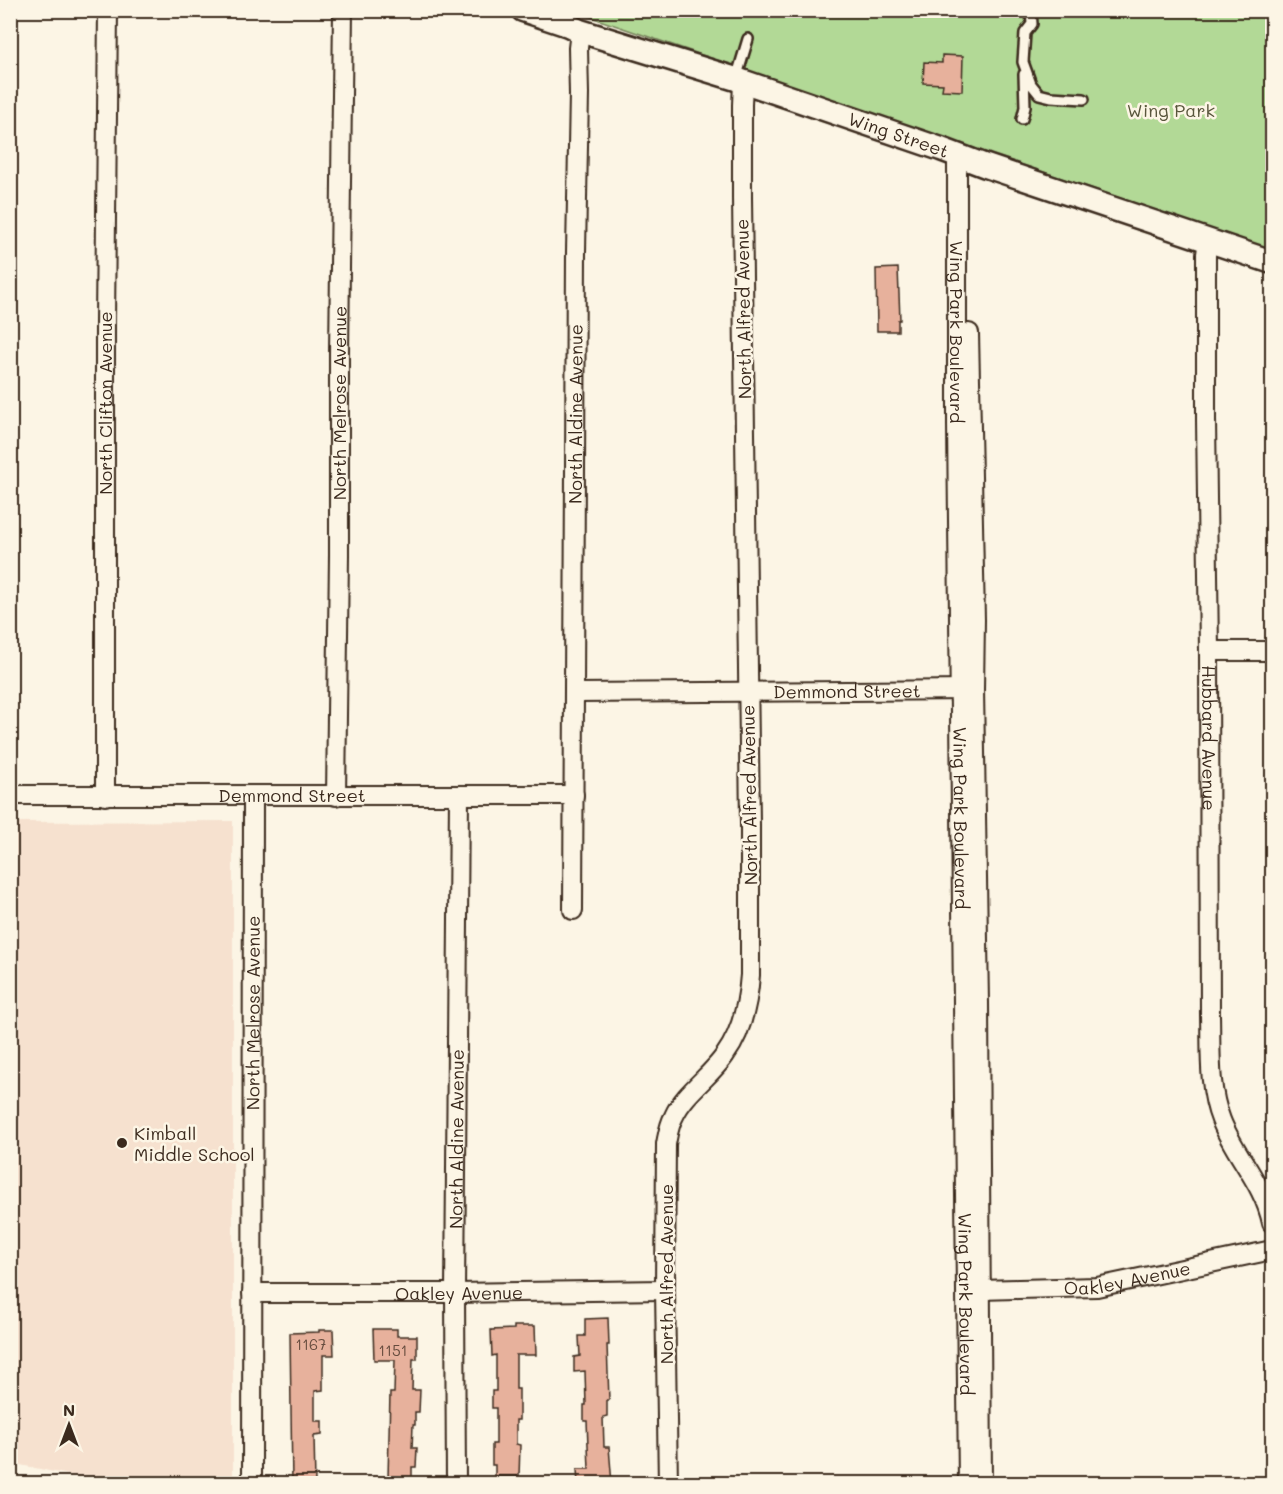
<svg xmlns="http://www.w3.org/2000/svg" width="1283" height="1494" font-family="Mali,sans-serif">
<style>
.built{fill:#f6e1cf}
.green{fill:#b2d996;stroke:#76825a;stroke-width:1.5}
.building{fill:#e7b19c;stroke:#3b2a1e;stroke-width:1.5}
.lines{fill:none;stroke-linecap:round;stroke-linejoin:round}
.service-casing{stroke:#3b2a1e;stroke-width:14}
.minor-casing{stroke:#3b2a1e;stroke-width:22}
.tertiary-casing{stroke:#3b2a1e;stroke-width:27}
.service{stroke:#fcf5e5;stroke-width:9}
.minor{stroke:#fcf5e5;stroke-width:18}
.tertiary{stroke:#fcf5e5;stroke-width:22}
.poi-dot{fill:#3b2a1e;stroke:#fcf5e5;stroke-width:2}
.labels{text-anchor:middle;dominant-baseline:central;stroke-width:5;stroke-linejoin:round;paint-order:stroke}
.number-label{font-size:15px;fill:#664c3e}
.park-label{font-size:18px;fill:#59563c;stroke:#fcf5e5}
.street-label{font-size:18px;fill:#3b2a1e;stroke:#fcf5e5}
.poi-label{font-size:18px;fill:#3b2a1e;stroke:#fcf5e5;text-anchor:start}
</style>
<rect width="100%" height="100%" fill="#fcf5e5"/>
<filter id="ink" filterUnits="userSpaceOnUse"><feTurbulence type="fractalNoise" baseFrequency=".0167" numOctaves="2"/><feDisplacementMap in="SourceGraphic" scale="12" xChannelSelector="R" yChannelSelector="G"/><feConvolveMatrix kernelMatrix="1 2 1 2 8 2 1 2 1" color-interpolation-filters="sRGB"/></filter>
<g filter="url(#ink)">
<!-- built -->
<path class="built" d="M233,821V1483H107L11,1463V822Z"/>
<!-- green -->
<path class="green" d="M579,11H1272V250L579,13Z"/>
<!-- building -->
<path class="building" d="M942,55L963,56L962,91L942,90L943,84L923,83L924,62L942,63Z
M898,268L900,320H898V331H877L876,269Z
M608,1318L609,1345H607L609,1400H607V1416L603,1417L604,1447H609L612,1484H578L577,1469H589L587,1421H584V1405H586L585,1371L574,1372V1357L580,1356L579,1336H585V1319Z
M514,1326H535L536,1355H516V1389H519V1420H516V1444L520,1445L519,1476H495V1465H492V1444H496V1408H492V1391H496V1355L492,1356L491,1330L514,1329Z
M373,1329H397V1336H417V1359H413L412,1390H420L419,1412H415V1425H413L412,1448H417L416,1467H412V1480L388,1479L390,1393H394L395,1360H374Z
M319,1330H333L334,1355H323V1390L315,1391V1421H322V1435L314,1436L315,1484H292L290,1333L319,1332Z"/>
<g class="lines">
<!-- service casing -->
<g class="service-casing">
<path id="service" d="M1031,10L1032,24L1025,33L1023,62L1031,84L1039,94L1051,97L1084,99
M736,79L748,39
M1022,119L1025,107L1024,74"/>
</g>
<!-- minor casing -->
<g class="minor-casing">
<g id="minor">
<path id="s1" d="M957,154V424L968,1484"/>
<path id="s2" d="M1208,240L1206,254V420L1209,651L1210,1015C1211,1050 1208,1087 1221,1120C1235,1156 1264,1184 1272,1223"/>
<path d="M969,333L975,620L974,689L979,1003L982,1484"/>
<path d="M1209,651H1272"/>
<path id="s3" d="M575,693L972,690"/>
<path id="s4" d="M10,795H574"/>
<path id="s5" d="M105,796V322L108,10"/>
<path id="s6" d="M336,796L339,555V353L343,10"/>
<path id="s7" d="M573,910L576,251L579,94L578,48L580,31"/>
<path id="s8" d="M980,1290L1097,1287L1272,1250"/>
<path id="s9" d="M252,1293H455L665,1290"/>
<path id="s10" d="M252,1484L253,796"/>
<path id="s11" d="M456,1484L455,1293L459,795"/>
<path d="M668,1484L665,1290L666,1144C668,1134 669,1125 674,1116C685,1092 710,1077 725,1055C742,1032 748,1003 750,975V824L742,198V105L743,82"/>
</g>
</g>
<!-- tertiary casing -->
<g class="tertiary-casing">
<g id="tertiary">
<path id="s12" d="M523,10L568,25L580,31L736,79L941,149L986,166L1272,262"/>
</g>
</g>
<!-- service -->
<use href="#service" class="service"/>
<!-- minor -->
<use href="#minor" class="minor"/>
<!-- tertiary -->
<use href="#tertiary" class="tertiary"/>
</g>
</g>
<!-- markers -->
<circle class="poi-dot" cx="122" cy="1143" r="6"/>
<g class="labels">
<!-- number labels -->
<g class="number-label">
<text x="311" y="1344">1167</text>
<text x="393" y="1350">1151</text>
</g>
<!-- park labels -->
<g class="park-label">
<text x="1171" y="110">Wing Park</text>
</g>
<!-- street labels -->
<g class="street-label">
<text stroke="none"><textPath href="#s12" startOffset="396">Wing Street</textPath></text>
<text transform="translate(743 309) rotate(-91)">North Alfred Avenue</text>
<text stroke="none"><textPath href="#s1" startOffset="178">Wing Park Boulevard</textPath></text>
<text stroke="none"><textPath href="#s5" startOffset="393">North Clifton Avenue</textPath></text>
<text stroke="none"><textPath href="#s6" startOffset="393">North Melrose Avenue</textPath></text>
<text stroke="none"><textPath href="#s7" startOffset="496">North Aldine Avenue</textPath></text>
<text stroke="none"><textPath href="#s3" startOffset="272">Demmond Street</textPath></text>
<text stroke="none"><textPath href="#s2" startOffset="498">Hubbard Avenue</textPath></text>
<text transform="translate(749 795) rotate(-91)">North Alfred Avenue</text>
<text stroke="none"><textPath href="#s4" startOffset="282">Demmond Street</textPath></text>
<text stroke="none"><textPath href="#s1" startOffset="664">Wing Park Boulevard</textPath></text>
<text stroke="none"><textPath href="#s10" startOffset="471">North Melrose Avenue</textPath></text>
<text stroke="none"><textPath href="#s11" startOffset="345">North Aldine Avenue</textPath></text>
<text transform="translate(666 1274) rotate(-90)">North Alfred Avenue</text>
<text stroke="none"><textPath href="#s8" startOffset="148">Oakley Avenue</textPath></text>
<text stroke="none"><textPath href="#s9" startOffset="207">Oakley Avenue</textPath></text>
<text stroke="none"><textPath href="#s1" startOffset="1150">Wing Park Boulevard</textPath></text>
</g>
<!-- poi labels -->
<g class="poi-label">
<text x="134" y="1133">Kimball<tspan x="134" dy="21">Middle School</tspan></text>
</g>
</g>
<!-- margin -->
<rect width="1283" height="1494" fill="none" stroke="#fcf5e5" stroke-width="36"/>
<rect x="18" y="18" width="1247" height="1458" fill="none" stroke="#3b2a1e" stroke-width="2" filter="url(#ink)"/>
<!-- north arrow -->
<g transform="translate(69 1425)" stroke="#fcf5e5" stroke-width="4.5" paint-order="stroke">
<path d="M0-4.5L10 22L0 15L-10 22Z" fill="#3b2a1e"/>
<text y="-9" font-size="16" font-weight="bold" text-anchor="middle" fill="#3b2a1e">N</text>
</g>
</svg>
